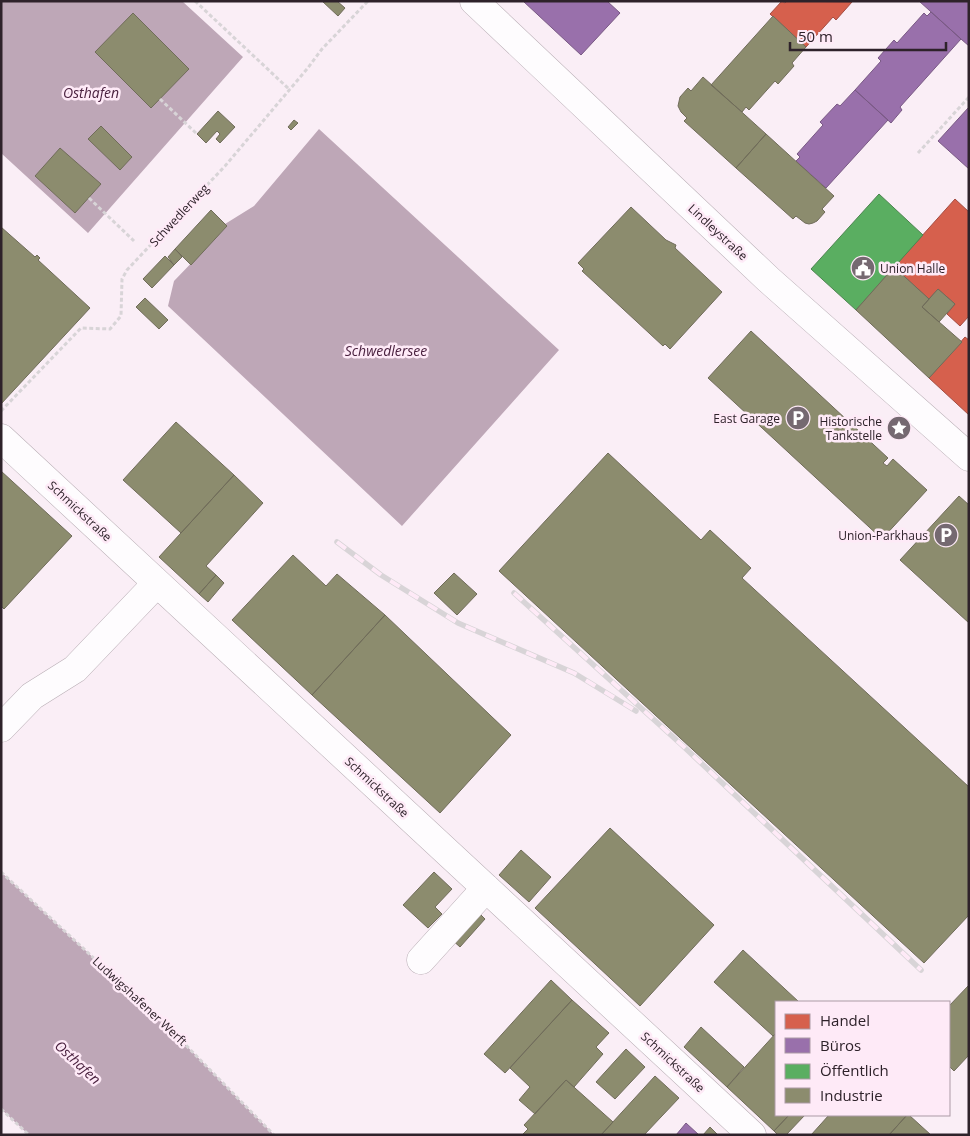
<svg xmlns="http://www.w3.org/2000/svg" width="970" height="1136" font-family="'Open Sans',sans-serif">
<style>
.water{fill:#bea7b7}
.shops{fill:#d6604d;stroke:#a44d42}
.offices{fill:#9970ab;stroke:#795984}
.public{fill:#5aae61;stroke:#4d8450}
.industry{fill:#8c8c6e;stroke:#706c5a}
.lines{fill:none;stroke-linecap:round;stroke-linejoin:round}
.minor-casing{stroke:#b8adb4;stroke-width:29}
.path{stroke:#d8d4d7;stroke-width:3;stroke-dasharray:4 2.5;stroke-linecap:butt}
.minor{stroke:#fefcfe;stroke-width:28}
.rail-casing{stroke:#d8d4d7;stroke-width:5.5}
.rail{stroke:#feeaf7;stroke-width:4;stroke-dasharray:11;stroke-linecap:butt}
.labels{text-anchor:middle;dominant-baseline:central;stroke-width:5;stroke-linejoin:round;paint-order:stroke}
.street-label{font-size:12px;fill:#2e222a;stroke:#feeaf7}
.poi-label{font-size:12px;fill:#2e222a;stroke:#feeaf7;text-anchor:end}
.water-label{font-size:14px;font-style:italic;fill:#4a213f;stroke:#feeaf7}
</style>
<rect width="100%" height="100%" fill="#faeef6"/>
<!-- water -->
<path class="water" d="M1,1H182L243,57L88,233L1,153Z
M319,129L559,350L402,526L168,306L174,281L227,226L225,224L254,206Z
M1,872L168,1027L274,1135H29L1,1109Z"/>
<!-- shops -->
<path class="shops" d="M782,1L785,3L787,1L852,2L836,20L833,17L806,47L770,14Z
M955,199L969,212V316L960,326L947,314L955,304L938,289L929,299L894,267Z
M965,337L969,340V415L929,378Z"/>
<!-- offices -->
<path class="offices" d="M523,1H607L620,13L581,55Z
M919,1H969V46L961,39Z
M931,12L961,39L900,107L902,110L891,123L855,90L881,61L878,58L894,40L897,43L924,13L927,16Z
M855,90L888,120L826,188L796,161L800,157L797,154L823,125L820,122L837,104L840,106Z
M969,107V169L938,141Z
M686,1123L699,1135H676Z"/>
<!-- public -->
<path class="public" d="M879,194L923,235L856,310L811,269Z"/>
<!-- industry -->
<path class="industry" d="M322,1H337L345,8L338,16Z
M133,13L189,69L151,108L95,52Z
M773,16L806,47L792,63L794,66L778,84L775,81L749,110L746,107L742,112L711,85Z
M703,77L766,134L736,168L684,121L687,118L681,112L678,106L680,97L688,88L691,91Z
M218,111L235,127L220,143L216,139L220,134L217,131L206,143L197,134Z
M294,120L298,123L291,130L288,127Z
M101,126L132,157L120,170L88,139Z
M766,134L834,196L822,209L825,212L817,221L813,223L809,224L805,223L796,216L793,219L736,168Z
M60,148L101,184L75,213L35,176Z
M631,207L666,240L676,245L675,248L722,292L670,349L665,344L663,346L582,271L584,269L578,263Z
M211,210L227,226L191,265L175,249Z
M1,227L35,257L37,255L40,258L38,260L90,308L1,404Z
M175,249L182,257L174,265L168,257Z
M165,256L174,265L152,288L143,279Z
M894,267L929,299L922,307L962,342L929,378L856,310Z
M938,289L955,304L939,322L922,307Z
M145,298L168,320L159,329L136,307Z
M751,331L888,458L883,463L887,466L893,459L927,490L882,539L708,378Z
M176,422L234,475L181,533L123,480Z
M608,453L701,540L710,530L751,568L742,578L969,787V915L924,963L499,571Z
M1,471L72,536L4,609L1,606Z
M234,475L263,503L206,566L216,575L199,594L159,557Z
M959,496L969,505V623L900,560Z
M293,555L326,586L337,574L385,615L312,695L232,620Z
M454,573L477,594L457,615L434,593Z
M216,575L224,583L208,602L199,594Z
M385,615L511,735L440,813L312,695Z
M610,828L714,925L640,1006L535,908Z
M521,850L551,877L529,902L499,875Z
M434,872L452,889L435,907L442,914L428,928L403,905Z
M476,910L485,919L460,947L450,938Z
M743,950L799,1002H776V1033L773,1036L714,982Z
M551,980L572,1000L505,1073L484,1054Z
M969,985V1055L954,1071L949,1066V1006Z
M572,1000L609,1033L596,1047L603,1054L574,1087L566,1080L535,1114L519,1100L530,1087L510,1068Z
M701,1027L744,1067L727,1087L684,1047Z
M776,1033V1115H789L774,1131L727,1087Z
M626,1049L645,1067L615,1099L596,1082Z
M655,1076L679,1098L644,1135H601Z
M566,1080L613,1122L601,1135H522L528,1129L524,1125Z
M789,1115H805L786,1135H778L774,1131Z
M829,1115H907L889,1135H811Z
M907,1115H909L931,1135H889Z
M710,1127L718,1135H703Z"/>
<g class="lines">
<!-- minor casing -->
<g class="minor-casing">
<path id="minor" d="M474,1L768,279L969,457
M1,438L752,1135
M1,728L32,696L75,669L157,583
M421,960L486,888"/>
</g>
<!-- path -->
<path class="path" d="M195,1L290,90
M160,99L197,134
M918,153L969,97
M89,198L134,241
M1,411L81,328L110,329L121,316L122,279L127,270L225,166L307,69L322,49L368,1
M1,872L168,1027L274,1135
M1,1109L29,1135"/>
<!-- minor -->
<use href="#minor" class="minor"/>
<!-- rail casing -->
<g class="rail-casing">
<path id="rail" d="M337,542L381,575L458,623L574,673L636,711
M514,593L683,746L921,970"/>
</g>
<!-- rail -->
<use href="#rail" class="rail"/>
</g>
<!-- icons -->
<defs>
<g id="civic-disc" transform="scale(1.25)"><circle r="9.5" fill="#756971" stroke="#feeaf7"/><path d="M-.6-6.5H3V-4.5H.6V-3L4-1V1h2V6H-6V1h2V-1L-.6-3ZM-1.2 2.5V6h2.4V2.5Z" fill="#fff"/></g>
<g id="parking-disc" transform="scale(1.25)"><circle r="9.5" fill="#756971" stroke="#feeaf7"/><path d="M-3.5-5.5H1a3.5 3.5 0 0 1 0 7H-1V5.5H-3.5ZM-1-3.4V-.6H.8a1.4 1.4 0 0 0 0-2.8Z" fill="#fff"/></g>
<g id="sight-disc" transform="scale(1.25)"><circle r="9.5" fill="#756971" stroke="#feeaf7"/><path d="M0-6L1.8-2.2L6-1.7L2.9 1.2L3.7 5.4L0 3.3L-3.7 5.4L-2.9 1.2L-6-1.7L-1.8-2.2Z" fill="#fff"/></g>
</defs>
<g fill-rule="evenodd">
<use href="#civic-disc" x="863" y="268"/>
<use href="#parking-disc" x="798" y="418"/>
<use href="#sight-disc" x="899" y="428"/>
<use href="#parking-disc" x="946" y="535"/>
</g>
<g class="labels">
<!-- street labels -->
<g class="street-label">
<text transform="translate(179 215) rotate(-47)">Schwedlerweg</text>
<text transform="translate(718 232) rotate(43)">Lindleystraße</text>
<text transform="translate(80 511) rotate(43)">Schmickstraße</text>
<text transform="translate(377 787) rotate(43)">Schmickstraße</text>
<text transform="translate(140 1001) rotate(43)">Ludwigshafener Werft</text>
<text transform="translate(673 1062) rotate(43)">Schmickstraße</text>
</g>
<!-- poi labels -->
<g class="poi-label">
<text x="880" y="268" text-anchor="start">Union Halle</text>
<text x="780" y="418">East Garage</text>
<text x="882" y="421">Historische<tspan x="882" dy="14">Tankstelle</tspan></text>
<text x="928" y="535">Union-Parkhaus</text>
</g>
<!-- water labels -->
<g class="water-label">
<text x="91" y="92">Osthafen</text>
<text x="386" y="350">Schwedlersee</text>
<text transform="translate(78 1062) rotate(43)">Osthafen</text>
</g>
</g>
<!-- border -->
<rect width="970" height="1136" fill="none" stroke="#2e222a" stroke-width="5"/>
<!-- legend -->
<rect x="775" y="1001" width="175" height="115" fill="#feeaf7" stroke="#ab9aa5"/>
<rect x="785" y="1014" width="25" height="15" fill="#d6604d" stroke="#ab9aa5"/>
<text x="820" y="1026" font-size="15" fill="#2e222a">Handel</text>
<rect x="785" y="1038" width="25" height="15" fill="#9970ab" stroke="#ab9aa5"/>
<text x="820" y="1051" font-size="15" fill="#2e222a">Büros</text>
<rect x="785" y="1064" width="25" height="15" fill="#5aae61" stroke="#ab9aa5"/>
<text x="820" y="1076" font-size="15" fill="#2e222a">Öffentlich</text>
<rect x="785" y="1088" width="25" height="15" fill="#8c8c6e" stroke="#ab9aa5"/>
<text x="820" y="1101" font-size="15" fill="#2e222a">Industrie</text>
<!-- scale -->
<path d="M790 42v8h156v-8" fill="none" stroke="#2e222a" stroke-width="2.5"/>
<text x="798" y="42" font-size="15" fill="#2e222a" stroke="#feeaf7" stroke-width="4" paint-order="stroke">50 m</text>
</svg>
